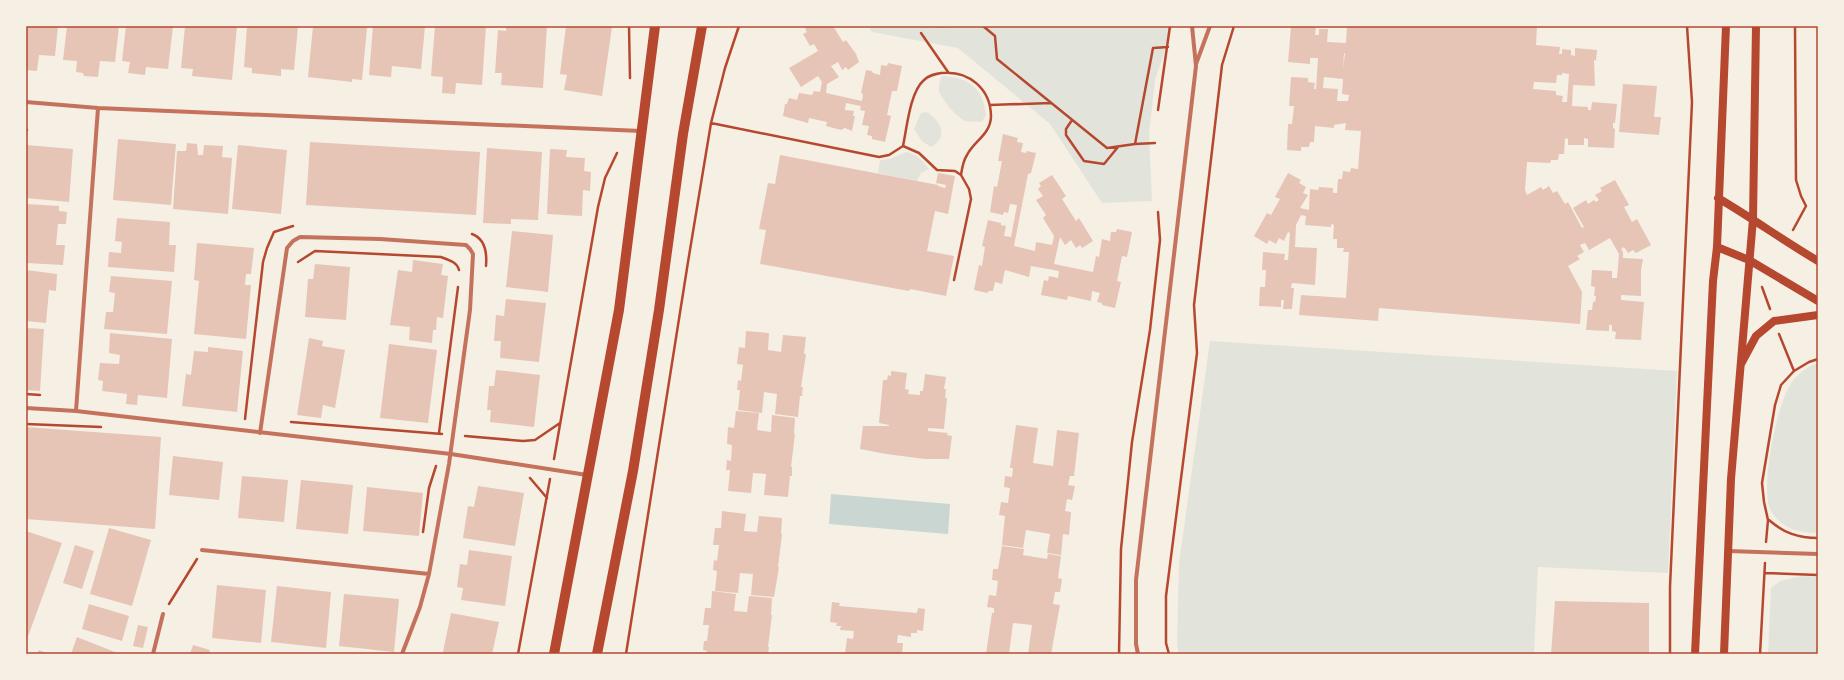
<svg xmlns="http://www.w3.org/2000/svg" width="1844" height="680" font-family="Helvetica,sans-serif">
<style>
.green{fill:#e2e4dc}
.water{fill:#c9d6d2}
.building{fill:#e6c5b7;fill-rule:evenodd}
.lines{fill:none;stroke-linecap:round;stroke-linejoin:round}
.path{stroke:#b5482f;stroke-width:2.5}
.minor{stroke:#c5725c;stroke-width:4}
.secondary{stroke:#b5482f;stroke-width:8}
.primary{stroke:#b5482f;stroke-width:10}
.neatline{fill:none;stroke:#b5482f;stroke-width:1.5}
</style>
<rect width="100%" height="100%" fill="#f6efe4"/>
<!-- green -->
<path class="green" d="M868,26H1173L1155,80L1149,134L1152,201L1102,203L1050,124L958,48L872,32Z
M942,76C969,77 984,89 986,116L981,122C976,121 970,122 966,121C958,119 941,99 939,91C938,86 940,81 942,76Z
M927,112C941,121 949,137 931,147L922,141L914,129L921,113Z
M906,152C917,154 922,160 929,169L921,173L917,181L878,173L880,160L890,159Z
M1210,341L1677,371L1668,573L1538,567L1534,654H1179L1177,645L1179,563Z
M1818,363V533C1799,533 1781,528 1771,511C1759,490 1777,405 1790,385C1797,374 1806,367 1818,363Z
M1802,576L1818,577V654H1768L1771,588L1780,581Z"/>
<!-- water -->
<path class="water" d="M831,494L950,504L948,534L829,524Z"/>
<!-- building -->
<path class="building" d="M26,26H58L55,56L39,55L37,71L26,70Z
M67,26H119L115,62L100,61L98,77L84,76L83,73L76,72L77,61L63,60Z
M126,26H173L168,69L146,67L145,75L128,73L130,62L122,61Z
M185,26H237L232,80L192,76L193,69L181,68Z
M247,26H298L294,70L281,69V76L252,73V68L244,67Z
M313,26H358L367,28L362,80L352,79V82L308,77Z
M373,26H425L421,69L392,66L391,77L369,75Z
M435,26H486L482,85L456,83L455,94L442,93L443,77L431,76Z
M506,26H547L543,88L501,85L502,73H495L498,30L506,31Z
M566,26L612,27L602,96L564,90L567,75L560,74Z
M808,26H833L843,42L846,40L856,54L859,62L848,70L846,67L842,70L838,62L831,66L839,77L827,84L826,93L862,101L863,94L861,93L866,70L872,71L873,73L880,75L881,65L887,66L888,63L902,66L897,91H892L887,115L891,116L885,142L872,139V136L867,135L869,126L862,125L865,111L860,110L861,106L846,103L845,110L854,111L853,116H855L852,131L845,128L841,130L826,126L827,122L809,118L808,123L783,116L785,104H787L789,98L797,100L799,93L812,95L814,91L820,92L822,82L818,76L801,87L789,68L818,51L814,44L810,46L803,34L807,32L805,29Z
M1291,26H1316L1315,35H1319V29H1328L1327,42L1346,43L1347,26H1537L1536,45L1560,47L1559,54H1562V49L1571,50V55L1575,56V48L1597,50L1596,61L1594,60L1595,86L1573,85L1572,106L1588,107V110H1591L1592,102L1617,104L1615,123H1613V128L1615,129L1614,148L1588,147V139L1584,138V145H1568V139L1565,138L1564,154H1559L1558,160H1551L1550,163L1527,162L1525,190L1527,195L1541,187L1543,190L1549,186L1553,193L1557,191L1565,204L1568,202L1582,228L1584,227L1573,208L1586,200L1588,204L1594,200L1596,202L1599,200L1595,195L1602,191L1600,188L1615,180L1629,205L1624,207L1632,222L1637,219L1651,245L1636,253L1633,250L1628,253L1624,247L1621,249L1623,252V258L1643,259L1641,270V296L1621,295V300L1644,302L1641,340L1615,339L1616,332L1612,331V325H1609V331L1586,330L1588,310H1592L1593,302H1595L1596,296H1594L1595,287L1591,286L1592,270L1612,271V278H1617L1619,254L1610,238L1589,250L1585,243L1580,245L1584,252L1577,256L1580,259L1568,266L1582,292L1580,324L1379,308L1378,321L1299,315L1301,295L1346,298L1349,252H1343L1344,248H1337V239H1333L1334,225L1331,224V227L1305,225L1306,216L1301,215L1296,225L1295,247L1317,248L1315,285L1292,283L1291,288H1294L1292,309H1283L1284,300H1281V307L1259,306L1260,287H1265L1266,270H1262L1263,252L1285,254L1284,260H1288L1290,233L1288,232L1284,241L1279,238L1276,244L1269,240L1267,244L1254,236L1267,213L1271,215L1280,199L1275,197L1288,173L1301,180L1299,183L1306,187L1303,193L1308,195L1300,208L1309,210L1310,189L1318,190L1319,187L1333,188V193H1337L1338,179H1342L1343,171L1350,172L1351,168L1358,169L1361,131L1345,130L1346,123L1334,125V128L1315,126L1314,142H1310L1309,147H1301V151L1287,150L1288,124H1292L1294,106H1289L1291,77L1308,78V82L1315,83L1314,89H1316L1318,58H1310V64L1288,62ZM1344,53H1345L1343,69ZM1562,73L1569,74L1567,102H1562L1563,96L1556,95V91L1533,89L1534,82L1556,83L1557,75H1562ZM1324,77L1343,79L1342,94L1349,95L1348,101H1337L1338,89L1323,88Z
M1623,84L1657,86L1654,117H1661L1659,135L1619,132Z
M1003,134L1018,138L1017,142L1023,143L1021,152L1026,153L1027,151L1036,153L1031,173L1028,174L1014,246L1035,251L1036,242L1052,245L1054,236L1043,218L1046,215L1036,200L1043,196L1038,189L1041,186L1039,183L1052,175L1066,196L1062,199L1076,221L1079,218L1093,241L1082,248L1080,245L1076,248L1071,240L1065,245L1060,237L1054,264L1093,272L1096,256L1099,257L1102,239L1110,241L1111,232H1116L1117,229L1132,232L1127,257L1122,256L1117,281L1121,282L1115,308L1102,305V303L1097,302L1100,293L1092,291L1091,301L1068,296L1067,300L1041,295L1044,280L1048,281L1049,276L1058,278L1059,271L1031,266L1029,277L1005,270L1002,284L995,282L993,291H989L987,293L974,290L979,265L982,266L985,247L982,246L988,220L1001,223V225L1006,226L1004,236L1011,237L1017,205L1010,204L1008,213L1004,212L1003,215L990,212L994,186L997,187L1002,161H998Z
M118,139L176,144L171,205L113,200Z
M310,142L480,152L476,215L306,205Z
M187,143L197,144L198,155H203L204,145L223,146L222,157L232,158L228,214L173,209L177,151H186Z
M26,145L73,149L69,202L26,198Z
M238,145L287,150L281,214L232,209Z
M487,148L542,152L538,220L511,219V224L483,223Z
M550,149L567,150L566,157L585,158L584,171L591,172L590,191L583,190L582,216L547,214Z
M780,155L938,185V186L945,188L946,185L936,183L938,173L955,176L948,214L935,211L927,251L954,256L946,296L910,289L909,291L760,264L766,230L759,229L768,183L775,184Z
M26,204L59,206V211L67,212L66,224H58L56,245H65L63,265L26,263Z
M117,218L170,222L169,245H176L174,272L108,267L109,252L121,253L122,242L115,241Z
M512,231L553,235L548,292L506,287Z
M197,243L254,248L251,274H246L245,285H251L246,339L194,334L199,281L194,280Z
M413,260L443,264L441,275L448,276L443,318L437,317L436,330H433L432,343L409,340L410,327L390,325L398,270L412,272Z
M315,264L350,267L346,320L305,317L308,279H313Z
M26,270L57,274L56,291L49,290L46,323L26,321Z
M111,276L172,281L167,334L104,329L106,312H113L115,293L109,292Z
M506,299L546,303L539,362L500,358L501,341H494L496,315L504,316Z
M26,328L44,329L40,391L26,390Z
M746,331L769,333L768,350L781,352L783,335L806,337L804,354H806L801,387H803L802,396H800L798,417L775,414L777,394L764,392L762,413L738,410L740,390H737L738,380L741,381L743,365L737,364L739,347L745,348Z
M110,333L172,339L167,398L138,395L137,405L126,404L127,394L102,391L103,381L98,380L100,363L119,364L120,355L109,353Z
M309,338L323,341L322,346L345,350L335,408L323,405L321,418L297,415Z
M389,344L437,350L428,423L380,418Z
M208,347L243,351L237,412L182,406L186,374L191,375L194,351L208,352Z
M496,370L540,375L534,427L490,422L491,410H487L489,386H494Z
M891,371L907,373L905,389L909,390L908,394L920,395V391H923L925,374L946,377L944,389H946L945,398H947L944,429L928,428V431L948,433L947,435L952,436L949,459H925L886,454L860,449L863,426H889V425L879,423L883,380H887L888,375L891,376Z
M736,411L759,413L757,430L771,432L772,415L795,418L794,434H795L791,467H792V476H790L788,497L764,495L766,474L753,473L751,493L728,491L730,470H726L727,460L731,461L732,445L727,444L728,427L734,428Z
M1016,425L1038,428L1033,463L1053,466L1057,430L1079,433L1074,476H1070L1068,485L1075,486L1072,500L1067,499L1065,511L1071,512L1069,535L1063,534L1061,555L1047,553L1050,534L1026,530L1023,548L1002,545L1005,516L999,515L1001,502L1008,503L1010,488L1004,487L1005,476L1012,477L1013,468H1010Z
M26,427L161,437L155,529L26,519Z
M173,456L223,462L219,500L169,495Z
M242,476L288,480L284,522L238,518Z
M301,480L353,485L348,534L296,529Z
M478,486L524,493L515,546L463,538L468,506L474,507Z
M367,487L423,493L419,536L363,531Z
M722,511L746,514L744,531L757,532L759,516L782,518L781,534H782L778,567H779L774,597L751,595L753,574L740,573L738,593L715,591L717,571L713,570L714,560L717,561L719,545H713L715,528H721Z
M109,528L151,540L132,606L90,594Z
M26,531L62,543L26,642Z
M75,545L94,551L82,589L63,583Z
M1002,546L1024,549L1023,555L1047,559L1048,554L1061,556L1058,578L1062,579L1060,592H1055L1053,604L1060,605L1051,654H1028L1032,625L1013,623L1009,654H986L992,613H994V608L987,607L989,595L996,596L998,581L992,580L993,569H998Z
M469,550L512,556L505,606L461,600L463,588L457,587L460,564L467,565Z
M217,585L266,590L261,643L212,638Z
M277,586L331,592L326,648L271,642Z
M712,591L736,594L734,611L747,612L749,596L772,598L771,615H772L768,647H769L768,654H706L707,651L703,650L704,641H707L709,625H703L705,608H711Z
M344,594L399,599L394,652L339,646Z
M1555,601L1649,603V654H1551Z
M832,602L840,603L839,606L917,613L918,608L925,609L923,631L917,630V633H911V637L898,635L897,643H903L902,654H845L847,638L853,639L854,631L840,630L841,626H836L837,623L830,622Z
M89,604L129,616L122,641L82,629Z
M451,613L499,622L492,654H449L443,652Z
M138,625L148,627L143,648L133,646Z
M77,637L120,654H71Z
M193,645L210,650L209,654H190Z
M39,650L49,654H37Z"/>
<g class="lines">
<!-- path -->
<path class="path" d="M629,26L630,78
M938,26H945
M983,26L995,36L997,59L1107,148L1135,144L1153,48L1168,47
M921,33L948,72
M990,105L1051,103
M1158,110L1170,26
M1072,120L1066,129V135L1084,161L1104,164L1118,147
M711,123L879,157L889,155L903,146C907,127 910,92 924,80C929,75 935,74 941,73C969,70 991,89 991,117C990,135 974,141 967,155C963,161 962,168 961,175
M26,130H27
M1135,144L1155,143
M903,146L919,153L937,170L955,171L961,175L969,189L971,199L954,280
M1793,230L1806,206L1801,196L1796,180L1795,26
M472,234C486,239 487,254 486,266
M298,262L315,251L441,257C449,260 457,262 459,270
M1762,287L1770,309
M1779,334L1794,371
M26,394L40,395
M245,419L263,262L267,248L274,232L293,226
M291,422L442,434
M26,424L101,427
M439,433L458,287
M465,436L523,441L535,440L560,423
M554,459L598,207L605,178L617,153
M530,478L547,498
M1769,520C1784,533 1798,538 1818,538
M423,532L429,488L436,466
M1766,542L1768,520L1764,502L1762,483L1775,405L1781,385L1794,371L1809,362L1818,359
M1765,573L1818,575
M169,604L197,559
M518,654L550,479
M626,654L688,262L711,123L725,68L739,26
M1119,654L1121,549L1132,442L1150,330L1160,240L1158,212
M1169,654L1166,643V596L1197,353L1194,305L1222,65L1234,26
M1670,654V587L1692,102L1687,26
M1760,654L1765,563"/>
<!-- minor -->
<path class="minor" d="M1196,64L1210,26
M26,102L98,108L641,131
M26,408L76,411L451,454L587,475
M76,411L98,108
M260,433L287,248L293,241L300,237L380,239L466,245L470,249L473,254L470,310L449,464L429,574L420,607L402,654
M202,550L429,574
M1728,551L1818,554
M153,654L163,614
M1138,654L1136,644V580L1196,66L1192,26"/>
<!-- secondary -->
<path class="secondary" d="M1718,198C1752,218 1784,241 1818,261
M1717,247L1749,260L1818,301
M1741,364L1756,336L1774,321L1818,315
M1695,654L1713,281L1717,247L1726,26
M1724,654L1731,479L1753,219L1756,26"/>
<!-- primary -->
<path class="primary" d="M554,654L619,310L655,26
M597,654L633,471L659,310L683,134L702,26"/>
</g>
<!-- border -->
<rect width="1844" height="680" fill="none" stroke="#f6efe4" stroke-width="54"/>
<rect x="27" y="27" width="1790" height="626" class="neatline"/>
</svg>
